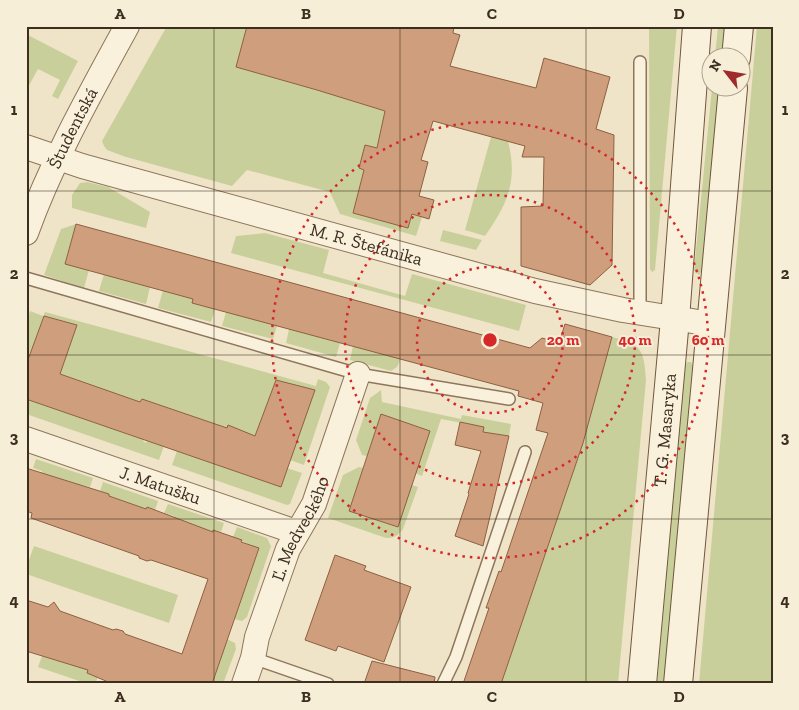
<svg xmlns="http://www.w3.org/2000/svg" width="799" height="710" font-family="'Zilla Slab',serif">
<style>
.green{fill:#c9cf9b}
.building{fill:#cf9f7d;stroke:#8d5f41}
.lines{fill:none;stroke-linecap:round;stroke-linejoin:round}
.lane-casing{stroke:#8d765c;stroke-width:14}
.street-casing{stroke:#8d765c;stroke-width:26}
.secondary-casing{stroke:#6f573f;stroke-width:30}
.lane{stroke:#faf1dc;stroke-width:11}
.street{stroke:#faf1dc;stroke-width:24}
.secondary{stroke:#faf1dc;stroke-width:28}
.grid{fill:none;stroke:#3d2e20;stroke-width:1;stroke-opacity:0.55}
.ring{fill:none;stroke:#d62828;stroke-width:2.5;stroke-dasharray:2.5 5}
.labels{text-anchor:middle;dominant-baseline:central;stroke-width:4;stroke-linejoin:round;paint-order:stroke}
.street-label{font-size:18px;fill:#3d2e20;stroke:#f7eed8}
.centre{fill:#d62828;stroke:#f7eed8;stroke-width:2.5}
.ring-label{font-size:15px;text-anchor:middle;font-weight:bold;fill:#d62828;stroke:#f7eed8;stroke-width:4;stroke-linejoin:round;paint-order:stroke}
.neatline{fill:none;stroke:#3d2e20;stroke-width:2}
.grid-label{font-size:16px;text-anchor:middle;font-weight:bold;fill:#3d2e20}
</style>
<rect width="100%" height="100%" fill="#f0e4c8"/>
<!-- green -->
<path class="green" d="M167,26H247L237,67L317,90L385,111L377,148L365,145L359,168L364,170L353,213L408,228L412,214L422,217L416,236L340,214L330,192L247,170L232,186L126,157L107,150L104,146L102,141Z
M649,26H677L655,270L652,272L650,269Z
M718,26H725L722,57H715Z
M757,26H773V684H699Z
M26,34L78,61L58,99L52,96L60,80L38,69L26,91Z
M712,88H719L702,270L699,275L695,272L694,270Z
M491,137L508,141C518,181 508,203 485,236L465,230Z
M87,182L108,187L150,212L146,228L72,208V195L80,183Z
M76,224L65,263L89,270L84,288L44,275L61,229Z
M443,230L482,240L476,250L440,241Z
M265,233L329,250L323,273L405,296L412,274L526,305L519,331L231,253L236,236Z
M104,274L150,287L146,304L99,291Z
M163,290L193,299L192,303L215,309L211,322L158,308Z
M30,311L43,316L45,312L316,386L318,379L326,382L330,387L304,465L290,460L314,390L276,380L255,436L228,426L227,428L142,399L140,402L60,374L77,325L44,316L30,353L26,352V323Z
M226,312L277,326L273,339L222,326Z
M289,329L340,343L336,357L286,343Z
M612,337C642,344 644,350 646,380L618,684H501L583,443Z
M353,346L401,359L397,367L391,371L350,360Z
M687,362H691L693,366L665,684H657L685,366Z
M381,390L382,402L461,419L462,415L511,424L509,436L483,432L484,427L441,419L422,476L415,473L430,431L381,414L367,456L362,455L356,440L370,398Z
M26,399L144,440L143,441L146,443L147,440L164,446L159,460L26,414Z
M177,451L281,487L287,468L302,473L290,504L287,505L172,465Z
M36,459L93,478L90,487L82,485L81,486L42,473V471L33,468Z
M359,467L363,468L349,511L397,527L412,485L418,487L403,529C398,536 394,538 386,538L328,518L343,475Z
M103,482L158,501L155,510L147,507L146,509L109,496V494L100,491Z
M168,504L224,523L221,532L214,530L213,532L174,518V516L164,513Z
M237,527L267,538L271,546L247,617L242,621L234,619L259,549L233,537Z
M34,546L178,595L169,623L26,574V568Z
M227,639L235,643L236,649L223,684H212Z
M42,656L52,659L53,658L88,670L87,673L98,677L95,684H88L38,667Z"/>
<!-- building -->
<path class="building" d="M247,26H454L453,33L460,35L450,66L536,88L544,58L610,77L596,129L614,135L612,265L590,285L521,266V207L543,206L544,157H522L525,146L433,121L421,160L428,162L419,196L434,200L429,219L412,214L408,228L353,213L364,170L359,168L365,145L377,148L385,111L317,90L236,67Z
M76,224L530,348L542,338L559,343L565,324L612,337L583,443L501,684H463L489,608H486L499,571L501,572L548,433L536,430L543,403L518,396L519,391L192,303L193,299L65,264Z
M44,316L77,325L60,374L140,402L142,399L227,428L228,425L255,436L276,380L315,390L281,487L26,399V365Z
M381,414L430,431L398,527L349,511Z
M460,422L484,427L483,432L509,436L483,546L455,536L469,494L468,493L481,451L455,445Z
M26,468L109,494V496L146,509L147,507L213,532V530L242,540L241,542L259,548L212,684H113L87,673L88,670L26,651V600L48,607L54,602L60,611L113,630L116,629L123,631L125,634L182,654L208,579L151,560L147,561L139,558V556L31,518L32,513L26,511Z
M335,555L366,566L364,570L411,587L384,662L338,646L336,651L305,640Z
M372,661L435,677L434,684H364Z"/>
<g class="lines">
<!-- lane casing -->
<g class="lane-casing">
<path id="lane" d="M640,62V313
M26,278L358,374L509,399
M253,658L328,684
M443,684L456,657L525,452"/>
</g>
<!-- street casing -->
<g class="street-casing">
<g id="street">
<path id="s1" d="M26,147L82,166L535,291L623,310L711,324"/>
<path id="s2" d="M26,233C52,161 90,94 127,26"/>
<path id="s3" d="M26,439L296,532"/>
<path id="s4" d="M244,684L253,658L257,637L288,549L314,504L358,374"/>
</g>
</g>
<!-- secondary casing -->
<g class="secondary-casing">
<g id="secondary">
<path d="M736,58L739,26"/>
<path id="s5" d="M642,684L675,319L697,26"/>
<path d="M678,684L733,88"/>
</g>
</g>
<!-- lane -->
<use href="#lane" class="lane"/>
<!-- street -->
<use href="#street" class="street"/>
<!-- secondary -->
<use href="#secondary" class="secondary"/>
</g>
<!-- grid -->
<path class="grid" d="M214,26V684M400,26V684M586,26V684M26,191H773M26,355H773M26,519H773"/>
<!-- distance rings -->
<g class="ring">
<circle cx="490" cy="340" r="73"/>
<circle cx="490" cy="340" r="145"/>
<circle cx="490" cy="340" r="218"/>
</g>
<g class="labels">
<!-- street labels -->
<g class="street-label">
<text stroke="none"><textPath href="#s2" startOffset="115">Študentská</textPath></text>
<text stroke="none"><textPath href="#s1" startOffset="354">M. R. Štefánika</textPath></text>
<text stroke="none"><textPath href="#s5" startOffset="255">T. G. Masaryka</textPath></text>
<text stroke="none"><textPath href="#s3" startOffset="142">J. Matušku</textPath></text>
<text stroke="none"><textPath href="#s4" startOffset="166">Ľ. Medveckého</textPath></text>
</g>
</g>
<circle cx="490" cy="340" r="8" class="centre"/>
<g class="ring-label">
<text x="563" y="345">20 m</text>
<text x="635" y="345">40 m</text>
<text x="708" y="345">60 m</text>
</g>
<!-- border -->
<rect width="799" height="710" fill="none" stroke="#f7eed8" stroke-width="55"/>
<!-- north arrow -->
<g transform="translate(726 72) rotate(301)"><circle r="24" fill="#f7eed8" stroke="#ada18e"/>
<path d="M0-4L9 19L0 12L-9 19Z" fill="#9e2a2b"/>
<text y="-8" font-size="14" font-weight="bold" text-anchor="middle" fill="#3d2e20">N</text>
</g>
<rect x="28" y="28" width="744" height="654" class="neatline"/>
<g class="grid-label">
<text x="120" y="19">A</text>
<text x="306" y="19">B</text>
<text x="492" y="19">C</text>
<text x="679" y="19">D</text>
<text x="14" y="115">1</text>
<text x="785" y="115">1</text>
<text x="14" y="279">2</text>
<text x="785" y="279">2</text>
<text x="14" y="443">3</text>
<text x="785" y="443">3</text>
<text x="14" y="606">4</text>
<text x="785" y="606">4</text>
<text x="120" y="702">A</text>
<text x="306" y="702">B</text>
<text x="492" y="702">C</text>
<text x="679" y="702">D</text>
</g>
</svg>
